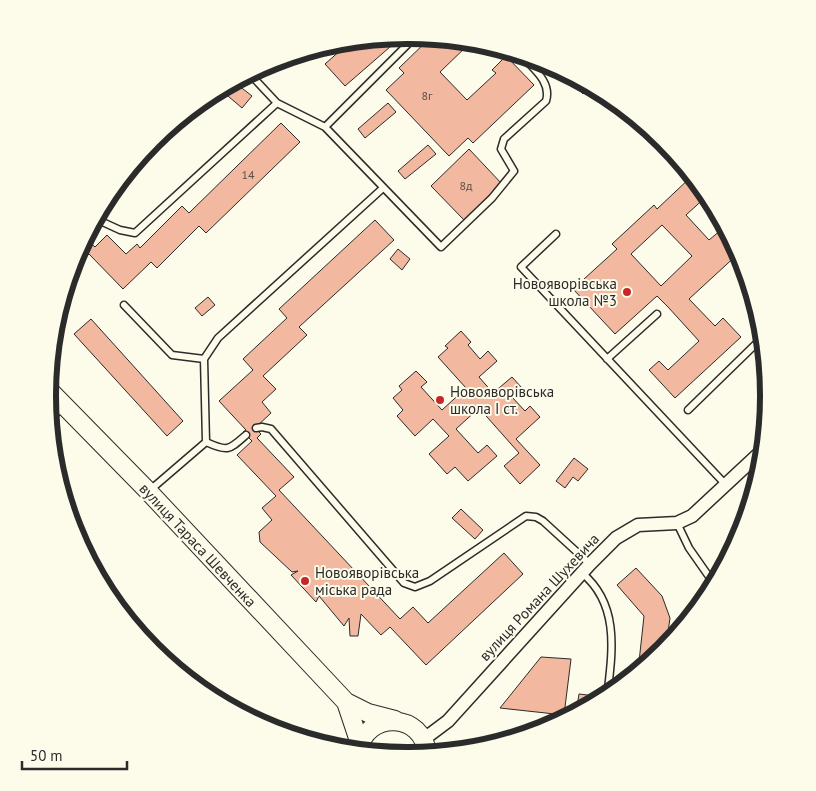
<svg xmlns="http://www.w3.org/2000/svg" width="816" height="791" font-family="'PT Sans',sans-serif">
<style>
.building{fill:#f2b8a0;stroke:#2b2b2b;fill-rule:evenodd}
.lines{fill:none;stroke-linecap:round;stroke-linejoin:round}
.lane-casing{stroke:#2b2b2b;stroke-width:9}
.street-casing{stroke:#2b2b2b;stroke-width:15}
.secondary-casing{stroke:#2b2b2b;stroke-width:20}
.lane{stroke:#fdfbea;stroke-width:6}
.street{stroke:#fdfbea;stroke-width:12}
.secondary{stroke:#fdfbea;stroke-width:18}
.poi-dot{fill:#c62828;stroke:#fdfbea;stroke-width:2}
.labels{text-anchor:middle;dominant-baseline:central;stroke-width:4;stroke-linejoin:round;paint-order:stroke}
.number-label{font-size:12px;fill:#5d4e48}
.poi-label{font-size:15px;fill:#2b2b2b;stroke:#fdfbea;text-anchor:start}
.street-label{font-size:15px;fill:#2b2b2b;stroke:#fdfbea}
.rim{fill:none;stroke:#2b2b2b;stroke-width:6}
</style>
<rect width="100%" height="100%" fill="#fdfbea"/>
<!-- building -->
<path class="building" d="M394,36L398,40L345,86L325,64L351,41Z
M431,37L479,42L473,48L469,44L440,72L467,100L496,73L492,70L506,56L534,85L473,143L468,138L449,156L386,90L404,73L399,68Z
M560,70L591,86L583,94Z
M238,85L252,96L242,108L228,96Z
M388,103L396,112L365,138L358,129Z
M281,123L300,142L206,233L199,226L157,268L151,262L123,289L89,254L76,267L73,264L85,238L95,247L107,235L126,254L137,244L140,248L182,206L189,213Z
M428,145L436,154L405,179L398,171Z
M469,149L502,184L464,220L431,186Z
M692,176L708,195L686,215L709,240L721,230L739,253L689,299L715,326L723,318L741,337L675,398L649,370L659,361L668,370L699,341L668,307L657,296L615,334L573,289L617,249L612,244L654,205L657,209ZM662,225L692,256L661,286L631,254Z
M375,220L394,240L299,327L307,335L263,376L276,389L262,402L271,413L255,428L261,434L257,438L294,477L279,490L400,619L413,607L428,623L504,553L523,574L426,665L390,627L381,635L361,614L358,636H350L349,618L344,626L319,596L316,602L291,575L298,571L292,572L260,542L259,532L272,520L262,508L276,496L237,455L252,441L243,432L246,430L219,401L253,370L243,359L287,318L279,309Z
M398,249L410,259L402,270L390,259Z
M208,297L215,305L202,316L195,308Z
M91,319L183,421L167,436L74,334Z
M461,331L471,342L468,345L480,359L488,351L497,361L479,377L493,393L512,377L522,388L512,397L525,411L530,406L540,417L516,439L540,465L520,484L504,466L519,453L479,408L456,429L478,453L487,445L497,456L468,481L455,467L447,474L429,454L449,436L433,419L415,436L397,416L403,410L393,398L402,390L399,386L416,371L427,382L421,387L442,410L466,388L438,357L448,348L445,346Z
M574,458L588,469L578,481L573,477L565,488L556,481Z
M461,509L483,530L475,539L452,518Z
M636,568L662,596L670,618L666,646L638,671L644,616L617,585Z
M541,657L571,659L564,715L500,708Z
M579,694L604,697L576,712Z"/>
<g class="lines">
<!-- lane casing -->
<g class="lane-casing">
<path id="lane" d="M249,73L277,103L325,127L441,247L492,198L514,171L501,149L504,139L546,101C552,81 532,68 520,54
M325,127L416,36
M96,219L120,230L135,233L277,103
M556,234L521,267L726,485
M124,305L172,355L204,359
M607,359L657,314
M688,410L763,337
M50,419L63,407
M256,428L262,427L271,429L404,583L415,587L430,581L526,516L536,517L543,521L590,564
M206,442C228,452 229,450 246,435
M149,491L206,442L204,359L218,338L383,188
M677,523L689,548L710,578L716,580
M582,573C618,603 613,647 608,689"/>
</g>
<!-- street casing -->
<g class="street-casing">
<path id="street" d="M424,739L448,721L590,564L616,538L638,525L677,523L692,516L763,450"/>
</g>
<!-- secondary casing -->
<g class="secondary-casing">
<path id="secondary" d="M48,389L148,491L346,702L368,713L395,720
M346,702L360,744
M358,751C366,710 424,712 427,754"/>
</g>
<!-- lane -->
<use href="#lane" class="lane"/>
<!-- street -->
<use href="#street" class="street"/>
<!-- secondary -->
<use href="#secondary" class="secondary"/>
</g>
<!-- markers -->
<g class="poi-dot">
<circle cx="627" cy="292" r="5"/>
<circle cx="440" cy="400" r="5"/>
<circle cx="305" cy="581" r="5"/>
</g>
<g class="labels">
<!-- number labels -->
<g class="number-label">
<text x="427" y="95">8г</text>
<text x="248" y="174">14</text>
<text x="466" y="185">8д</text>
</g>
<!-- poi labels -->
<g class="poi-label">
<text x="617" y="283" text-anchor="end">Новояворівська<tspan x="617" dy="17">школа №3</tspan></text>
<text x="450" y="391">Новояворівська<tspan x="450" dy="17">школа І ст.</tspan></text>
<text x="315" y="572">Новояворівська<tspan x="315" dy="17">міська рада</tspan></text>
</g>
<!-- street labels -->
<g class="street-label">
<text transform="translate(198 545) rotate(47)">вулиця Тараса Шевченка</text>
<text transform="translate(539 597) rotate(-47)">вулиця Романа Шухевича</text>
</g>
</g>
<!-- crop -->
<path d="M0 0H816V791H0ZM407 44H409A351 351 0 0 1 760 395V396A351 351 0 0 1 409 747H407A351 351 0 0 1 56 396V395A351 351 0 0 1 407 44Z" fill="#fdfbea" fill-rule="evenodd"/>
<path class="rim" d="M407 44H409A351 351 0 0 1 760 395V396A351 351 0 0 1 409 747H407A351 351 0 0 1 56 396V395A351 351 0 0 1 407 44Z"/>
<!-- scale -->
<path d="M22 761v8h105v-8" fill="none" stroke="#2b2b2b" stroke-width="2.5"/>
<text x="30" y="761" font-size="15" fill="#2b2b2b" stroke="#fdfbea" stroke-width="4" paint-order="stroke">50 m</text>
</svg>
